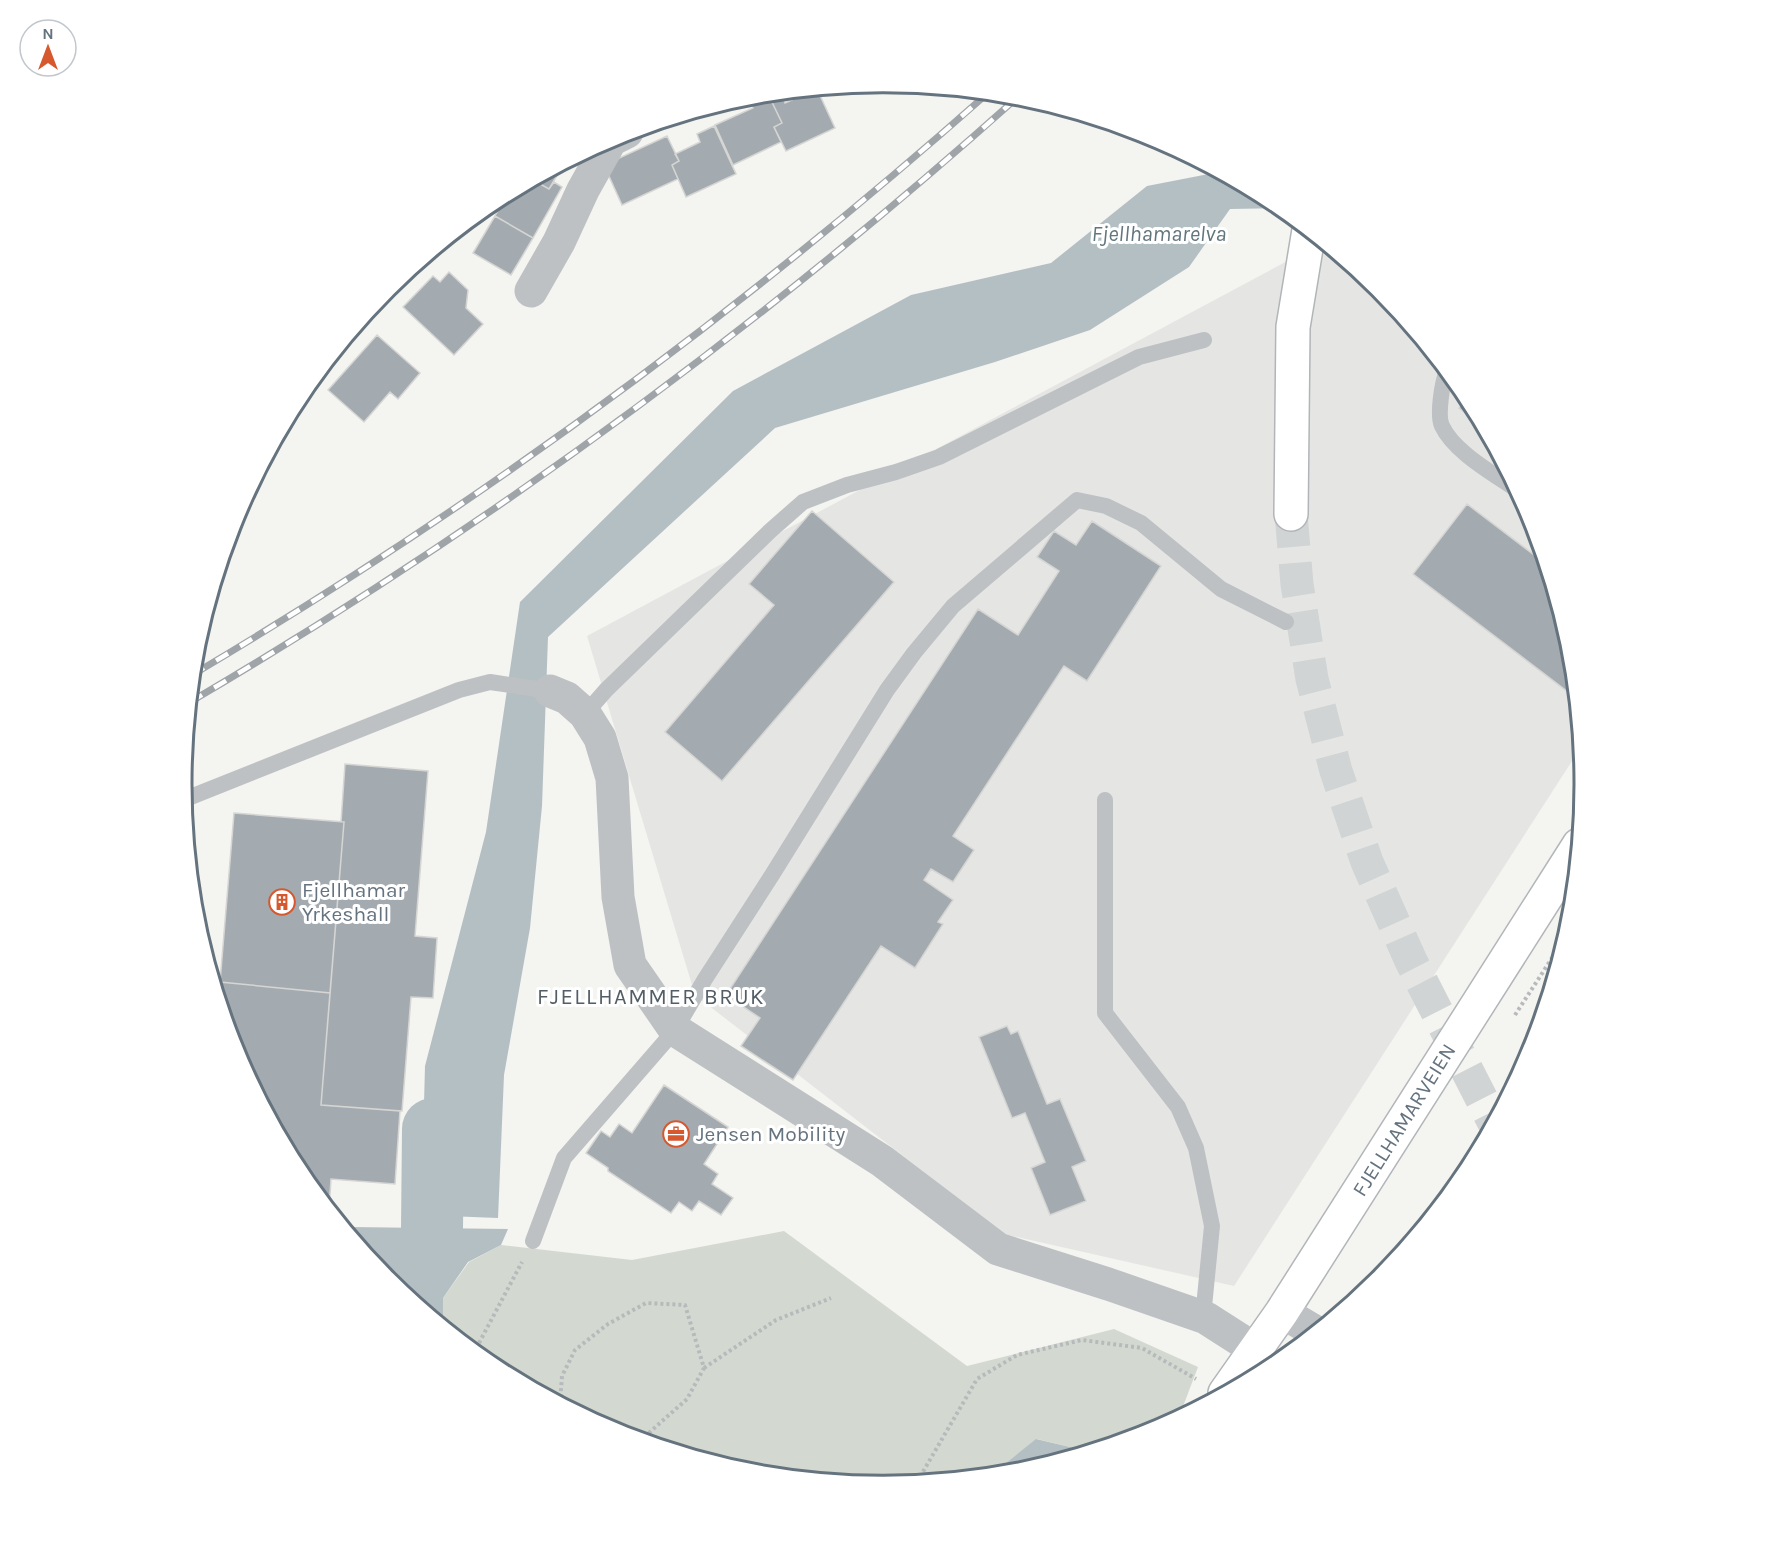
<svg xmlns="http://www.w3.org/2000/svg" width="1766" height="1568" font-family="Karla,sans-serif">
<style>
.built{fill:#e5e6e4}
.green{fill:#d3d9d0}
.water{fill:#b4bfc3}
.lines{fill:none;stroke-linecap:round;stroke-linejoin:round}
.river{stroke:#b4bfc3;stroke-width:62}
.building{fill:#a4abb0;stroke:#d5d5d3;stroke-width:1.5}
.primary-tunnel{stroke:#d0d4d4;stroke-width:33;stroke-dasharray:33 16;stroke-linecap:butt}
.secondary-casing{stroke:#b2b6ba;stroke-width:36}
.primary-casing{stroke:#b1b5b8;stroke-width:36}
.path{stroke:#b7babc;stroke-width:4;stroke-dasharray:3 3;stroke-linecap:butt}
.service{stroke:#bdc1c4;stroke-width:16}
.minor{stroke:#bdc1c4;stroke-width:33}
.secondary{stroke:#fff;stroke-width:33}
.primary{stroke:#fff;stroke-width:33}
.rail-casing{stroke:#9fa4a9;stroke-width:7}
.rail{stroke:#fff;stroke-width:4.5;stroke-dasharray:14;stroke-linecap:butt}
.labels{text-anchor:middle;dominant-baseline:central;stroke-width:6;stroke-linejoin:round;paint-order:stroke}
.poi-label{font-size:21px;fill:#65737f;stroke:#fff;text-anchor:start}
.street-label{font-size:21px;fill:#65737f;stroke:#fff}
.water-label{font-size:22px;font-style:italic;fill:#61757d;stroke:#fff}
.neighbourhood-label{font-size:22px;letter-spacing:1.5px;fill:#525d65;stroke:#fff}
.rim{fill:none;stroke:#65737f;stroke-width:3}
</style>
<rect width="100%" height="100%" fill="#f4f4f0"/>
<!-- built -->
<path class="built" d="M1323,242L1379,288L1466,395L1531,516L1571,647L1581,747L1234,1286L1004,1234L695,995L587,636Z"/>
<!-- green -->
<path class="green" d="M784,1231L967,1366L1114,1329L1198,1367L1179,1417L1151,1432L1075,1455L1074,1448L1037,1439L991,1475L883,1485L746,1472L614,1432L493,1367L443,1326V1298L469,1262L501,1245L632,1260Z"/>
<!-- water -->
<path class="water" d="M1219,172L1273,201L1282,208L1230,209L1189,267L1090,330L995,362L775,428L548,637L542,806L530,928L504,1075L498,1218L421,1215L425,1066L486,832L520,602L733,391L911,295L1051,263L1147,186Z
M349,1227L508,1229L501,1245L468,1262L443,1298V1326L387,1280L347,1232Z
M1036,1439L1074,1448L1075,1455L1020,1472L991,1475Z"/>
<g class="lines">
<!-- river -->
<path class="river" d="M432,1228L433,1129"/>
</g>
<!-- building -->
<path class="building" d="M817,89L835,128L786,151L774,127L782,123L771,100L782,95L785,103Z
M768,94L782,123L774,127L781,142L733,165L715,125L753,108L749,100L761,95Z
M714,126L736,174L686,197L672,165L679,161L675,154L700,142L697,134Z
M667,136L679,161L672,165L678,179L622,205L604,165Z
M565,162L549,189L533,180Z
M533,180L549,189L554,182L562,187L533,238L495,216L508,193Z
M495,216L533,238L511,275L473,253Z
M449,272L468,290L466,308L483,324L454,355L403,307L433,276L440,282Z
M377,335L420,373L398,399L390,392L364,422L328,390Z
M1468,397L1484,427L1459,408Z
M1467,504L1546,564L1571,647L1576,698L1413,574Z
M812,511L894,582L722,781L665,732L774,605L749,584Z
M1092,521L1161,566L1087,681L1064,666L953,836L974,850L953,882L931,869L924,880L953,900L938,922L943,924L915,968L881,946L793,1080L741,1046L760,1018L726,995L978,609L1018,635L1059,571L1037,557L1054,531L1076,545Z
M345,764L428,771L415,936L437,938L433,998L411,997L402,1111L321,1105L344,822H341Z
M234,813L344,822L330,993L220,982Z
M213,981L220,982L219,1000Z
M220,982L330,993L321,1105L400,1111L395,1184L331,1179L329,1209L300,1173L235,1052L219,1000Z
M1546,1002L1542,1018L1537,1015Z
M1007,1026L1011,1034L1018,1031L1047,1104L1060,1099L1086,1161L1072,1167L1086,1201L1050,1215L1031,1168L1045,1162L1025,1113L1012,1118L979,1037Z
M664,1085L728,1127L704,1164L718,1174L712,1184L733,1198L721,1215L699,1201L692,1211L679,1202L671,1213L608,1171V1168L586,1153L601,1131L610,1137L619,1124L632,1133Z"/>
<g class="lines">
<!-- primary-tunnel -->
<path class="primary-tunnel" d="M1291,514L1297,584L1312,679L1336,771L1367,862L1411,961L1494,1123"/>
<!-- secondary casing -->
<g class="secondary-casing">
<path id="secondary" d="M1225,1393L1282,1312L1579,845"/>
</g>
<!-- primary casing -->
<g class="primary-casing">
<path id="primary" d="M1291,514L1293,327L1309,230"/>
</g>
<!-- path -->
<path class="path" d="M1515,1015L1567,935
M479,1355V1343L522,1262
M704,1368L776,1320L831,1298
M560,1403L562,1376L575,1350L608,1324L646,1303L685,1305L704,1368L687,1399L641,1440
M917,1482L977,1379L1017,1355L1082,1340L1142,1348L1196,1379"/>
<!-- service -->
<path class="service" d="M1447,371C1442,382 1437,416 1442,426C1454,452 1494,474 1517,490
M585,714L606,690L770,531L803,502L847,485L896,472L939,457L1139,357L1204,340
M183,800L459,690L490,682L550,691
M1105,800V1013L1178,1107L1196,1148L1212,1226L1203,1317
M533,1241L564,1158L675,1030L705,979L772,875L887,690L914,653L953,606L1077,500L1106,506L1141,523L1221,589L1286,622"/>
<!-- minor -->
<path class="minor" d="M531,291L559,242L583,190L611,140L627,132
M550,691L567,698L585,714L600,738L612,778L618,897L630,965L675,1030L882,1161L998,1249L1108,1284L1206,1318L1256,1350
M1282,1312L1316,1332"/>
<!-- secondary -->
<use href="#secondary" class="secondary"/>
<!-- primary -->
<use href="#primary" class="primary"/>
<!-- rail casing -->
<g class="rail-casing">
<path id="rail" d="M192,675C476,507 742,311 988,93
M190,702C485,529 763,325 1019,96"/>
</g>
<!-- rail -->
<use href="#rail" class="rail"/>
</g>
<!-- icons -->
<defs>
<g id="building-ring" transform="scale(1.35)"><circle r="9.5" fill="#fff" stroke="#d6582e" stroke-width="1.5"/><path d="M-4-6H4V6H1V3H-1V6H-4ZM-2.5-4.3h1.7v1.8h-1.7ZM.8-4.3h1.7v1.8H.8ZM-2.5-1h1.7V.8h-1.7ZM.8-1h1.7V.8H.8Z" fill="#d6582e"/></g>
<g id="office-ring" transform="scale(1.35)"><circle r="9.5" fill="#fff" stroke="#d6582e" stroke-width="1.5"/><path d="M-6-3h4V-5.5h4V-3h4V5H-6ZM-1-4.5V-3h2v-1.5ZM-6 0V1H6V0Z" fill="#d6582e"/></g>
</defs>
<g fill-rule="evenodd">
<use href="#building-ring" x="282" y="902"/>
<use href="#office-ring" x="676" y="1134"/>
</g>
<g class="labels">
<!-- poi labels -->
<g class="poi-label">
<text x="302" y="890">Fjellhamar<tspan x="302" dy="24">Yrkeshall</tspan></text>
<text x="696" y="1134">Jensen Mobility</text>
</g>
<!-- street labels -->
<g class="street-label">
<text transform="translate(1404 1120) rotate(-58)">FJELLHAMARVEIEN</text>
</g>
<!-- water labels -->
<g class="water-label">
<text x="1159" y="234">Fjellhamarelva</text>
</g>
<!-- neighbourhood labels -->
<g class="neighbourhood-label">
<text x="651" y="997">FJELLHAMMER BRUK</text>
</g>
</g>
<!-- crop -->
<path d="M0 0H1766V1568H0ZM192 784a691 691 0 1 1 1382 0a691 691 0 1 1-1382 0Z" fill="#fff" fill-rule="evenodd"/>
<path class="rim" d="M192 784a691 691 0 1 1 1382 0a691 691 0 1 1-1382 0Z"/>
<!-- north arrow -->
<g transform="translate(48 48)"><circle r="28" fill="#ffffff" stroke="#c1c7cc" stroke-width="1.5"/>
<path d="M0-4.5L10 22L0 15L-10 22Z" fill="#d6582e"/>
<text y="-9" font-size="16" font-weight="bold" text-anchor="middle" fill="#65737f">N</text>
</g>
</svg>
